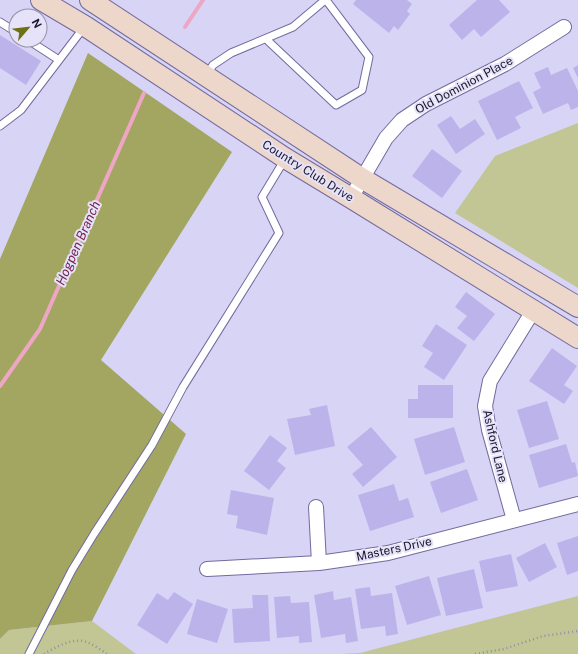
<svg xmlns="http://www.w3.org/2000/svg" width="578" height="654" font-family="'Public Sans',sans-serif">
<style>
.green{fill:#c2c694}
.forest{fill:#a2a661}
.lines{fill:none;stroke-linecap:round;stroke-linejoin:round}
.stream{stroke:#eda6c4;stroke-width:4}
.building{fill:#bcb3eb}
.service-casing{stroke:#736a9d;stroke-width:9}
.minor-casing{stroke:#736a9d;stroke-width:16}
.secondary-casing{stroke:#736a9d;stroke-width:22}
.path{stroke:#928eaa;stroke-width:2.5;stroke-dasharray:1 3;stroke-linecap:butt}
.service{stroke:#fff;stroke-width:7}
.minor{stroke:#fff;stroke-width:14}
.secondary{stroke:#ecd7ca;stroke-width:20}
.labels{text-anchor:middle;dominant-baseline:central;stroke-width:4;stroke-linejoin:round;paint-order:stroke}
.street-label{font-size:12px;fill:#1b172b;stroke:#e5e2fa}
.water-label{font-size:13px;font-style:italic;fill:#75244e;stroke:#e5e2fa}
</style>
<rect width="100%" height="100%" fill="#d8d4f6"/>
<!-- green -->
<path class="green" d="M578,123V288L455,213L495,156Z
M578,596V654H340L360,653Z
M92,621L136,654H0V639L9,630Z"/>
<!-- forest -->
<path class="forest" d="M88,53L232,152L101,360L186,434L92,621L9,630L0,639V259Z"/>
<g class="lines">
<!-- stream -->
<path class="stream" d="M185,27L203,0
M0,386L40,329L144,93"/>
</g>
<!-- building -->
<path class="building" d="M356,0H407L412,4L407,11L410,14L398,30L394,26L389,33L353,4Z
M477,0H499L510,12L481,37L474,29L462,40L449,25Z
M0,35L41,61L26,85L0,68Z
M578,65V78L573,68Z
M548,67L551,75L567,68L578,91V107L571,110L568,103L543,114L533,92L541,88L534,73Z
M519,81L533,108L515,117L521,128L497,140L478,101Z
M451,116L460,129L475,119L485,134L456,154L437,125Z
M432,149L462,171L442,198L412,176Z
M466,292L495,314L474,341L457,328L467,316L455,307Z
M436,324L467,345L444,380L424,367L433,353L422,346Z
M552,348L577,366L564,385L573,391L564,404L529,381Z
M418,385H453V418H408V399H418Z
M547,401L559,439L529,448L517,410Z
M327,405L335,446L295,455L287,419L311,415L309,409Z
M371,427L397,457L363,487L352,474L363,465L347,447Z
M454,427L465,462L425,475L414,439Z
M270,435L287,448L277,461L286,468L269,490L244,471Z
M566,444L572,463L575,462L578,476L539,488L529,455Z
M467,469L478,500L441,513L430,482Z
M394,484L399,501L408,498L414,517L370,531L358,495Z
M231,490L274,498L267,535L236,528L238,516L227,514Z
M578,536V571L567,575L557,543Z
M545,543L557,567L529,582L516,558Z
M511,554L518,586L486,592L479,561Z
M474,569L483,608L446,616L437,578Z
M429,576L441,615L407,625L395,586Z
M370,587L371,596L392,593L398,634L386,636L385,626L361,629L355,589Z
M333,591L334,600L351,597L358,641L346,643L345,634L321,638L314,595Z
M174,592L193,604L167,644L137,625L157,593L168,600Z
M252,595H268L270,641L234,643L232,609L253,608Z
M290,596L291,603L309,602L312,642L299,643V636L277,638L274,597Z
M197,599L228,609L217,643L187,634Z"/>
<g class="lines">
<!-- service casing -->
<g class="service-casing">
<path id="service" d="M0,22L16,32
M266,39L336,105L362,90L369,57L326,0
M28,40L59,60
M206,76L213,65L231,53L293,27L325,0
M0,126L21,110L85,26
M29,654L72,570L94,534L152,445L183,387L279,233L262,197L285,159"/>
</g>
<!-- minor casing -->
<g class="minor-casing">
<path id="minor" d="M351,198L386,138L402,120L426,104L505,64L564,27
M316,507L319,563
M514,520L489,430L485,406L490,381L533,311
M207,569L319,563L388,553L578,504"/>
</g>
<!-- secondary casing -->
<g class="secondary-casing">
<path id="secondary" d="M41,0L85,26L285,158L351,198L578,338
M90,0L363,179L578,307"/>
</g>
<!-- path -->
<path class="path" d="M44,654C56,647 73,637 87,642C94,645 101,650 107,654
M475,654L504,649L543,636L578,631"/>
<!-- service -->
<use href="#service" class="service"/>
<!-- minor -->
<use href="#minor" class="minor"/>
<!-- secondary -->
<use href="#secondary" class="secondary"/>
</g>
<g class="labels">
<!-- street labels -->
<g class="street-label">
<text transform="translate(464 85) rotate(-28)">Old Dominion Place</text>
<text transform="translate(308 171) rotate(32)">Country Club Drive</text>
<text transform="translate(495 446) rotate(77)">Ashford Lane</text>
<text transform="translate(394 549) rotate(-12)">Masters Drive</text>
</g>
<!-- water labels -->
<g class="water-label">
<text transform="translate(78 243) rotate(-66)">Hogpen Branch</text>
</g>
</g>
<!-- north arrow -->
<g transform="translate(28 28) rotate(62)"><circle r="19" fill="#e5e2fa" stroke="#9491a7"/>
<path d="M0-3L7 15L0 10L-7 15Z" fill="#6d7015"/>
<text y="-6" font-size="11" font-weight="bold" text-anchor="middle" fill="#1b172b">N</text>
</g>
</svg>
